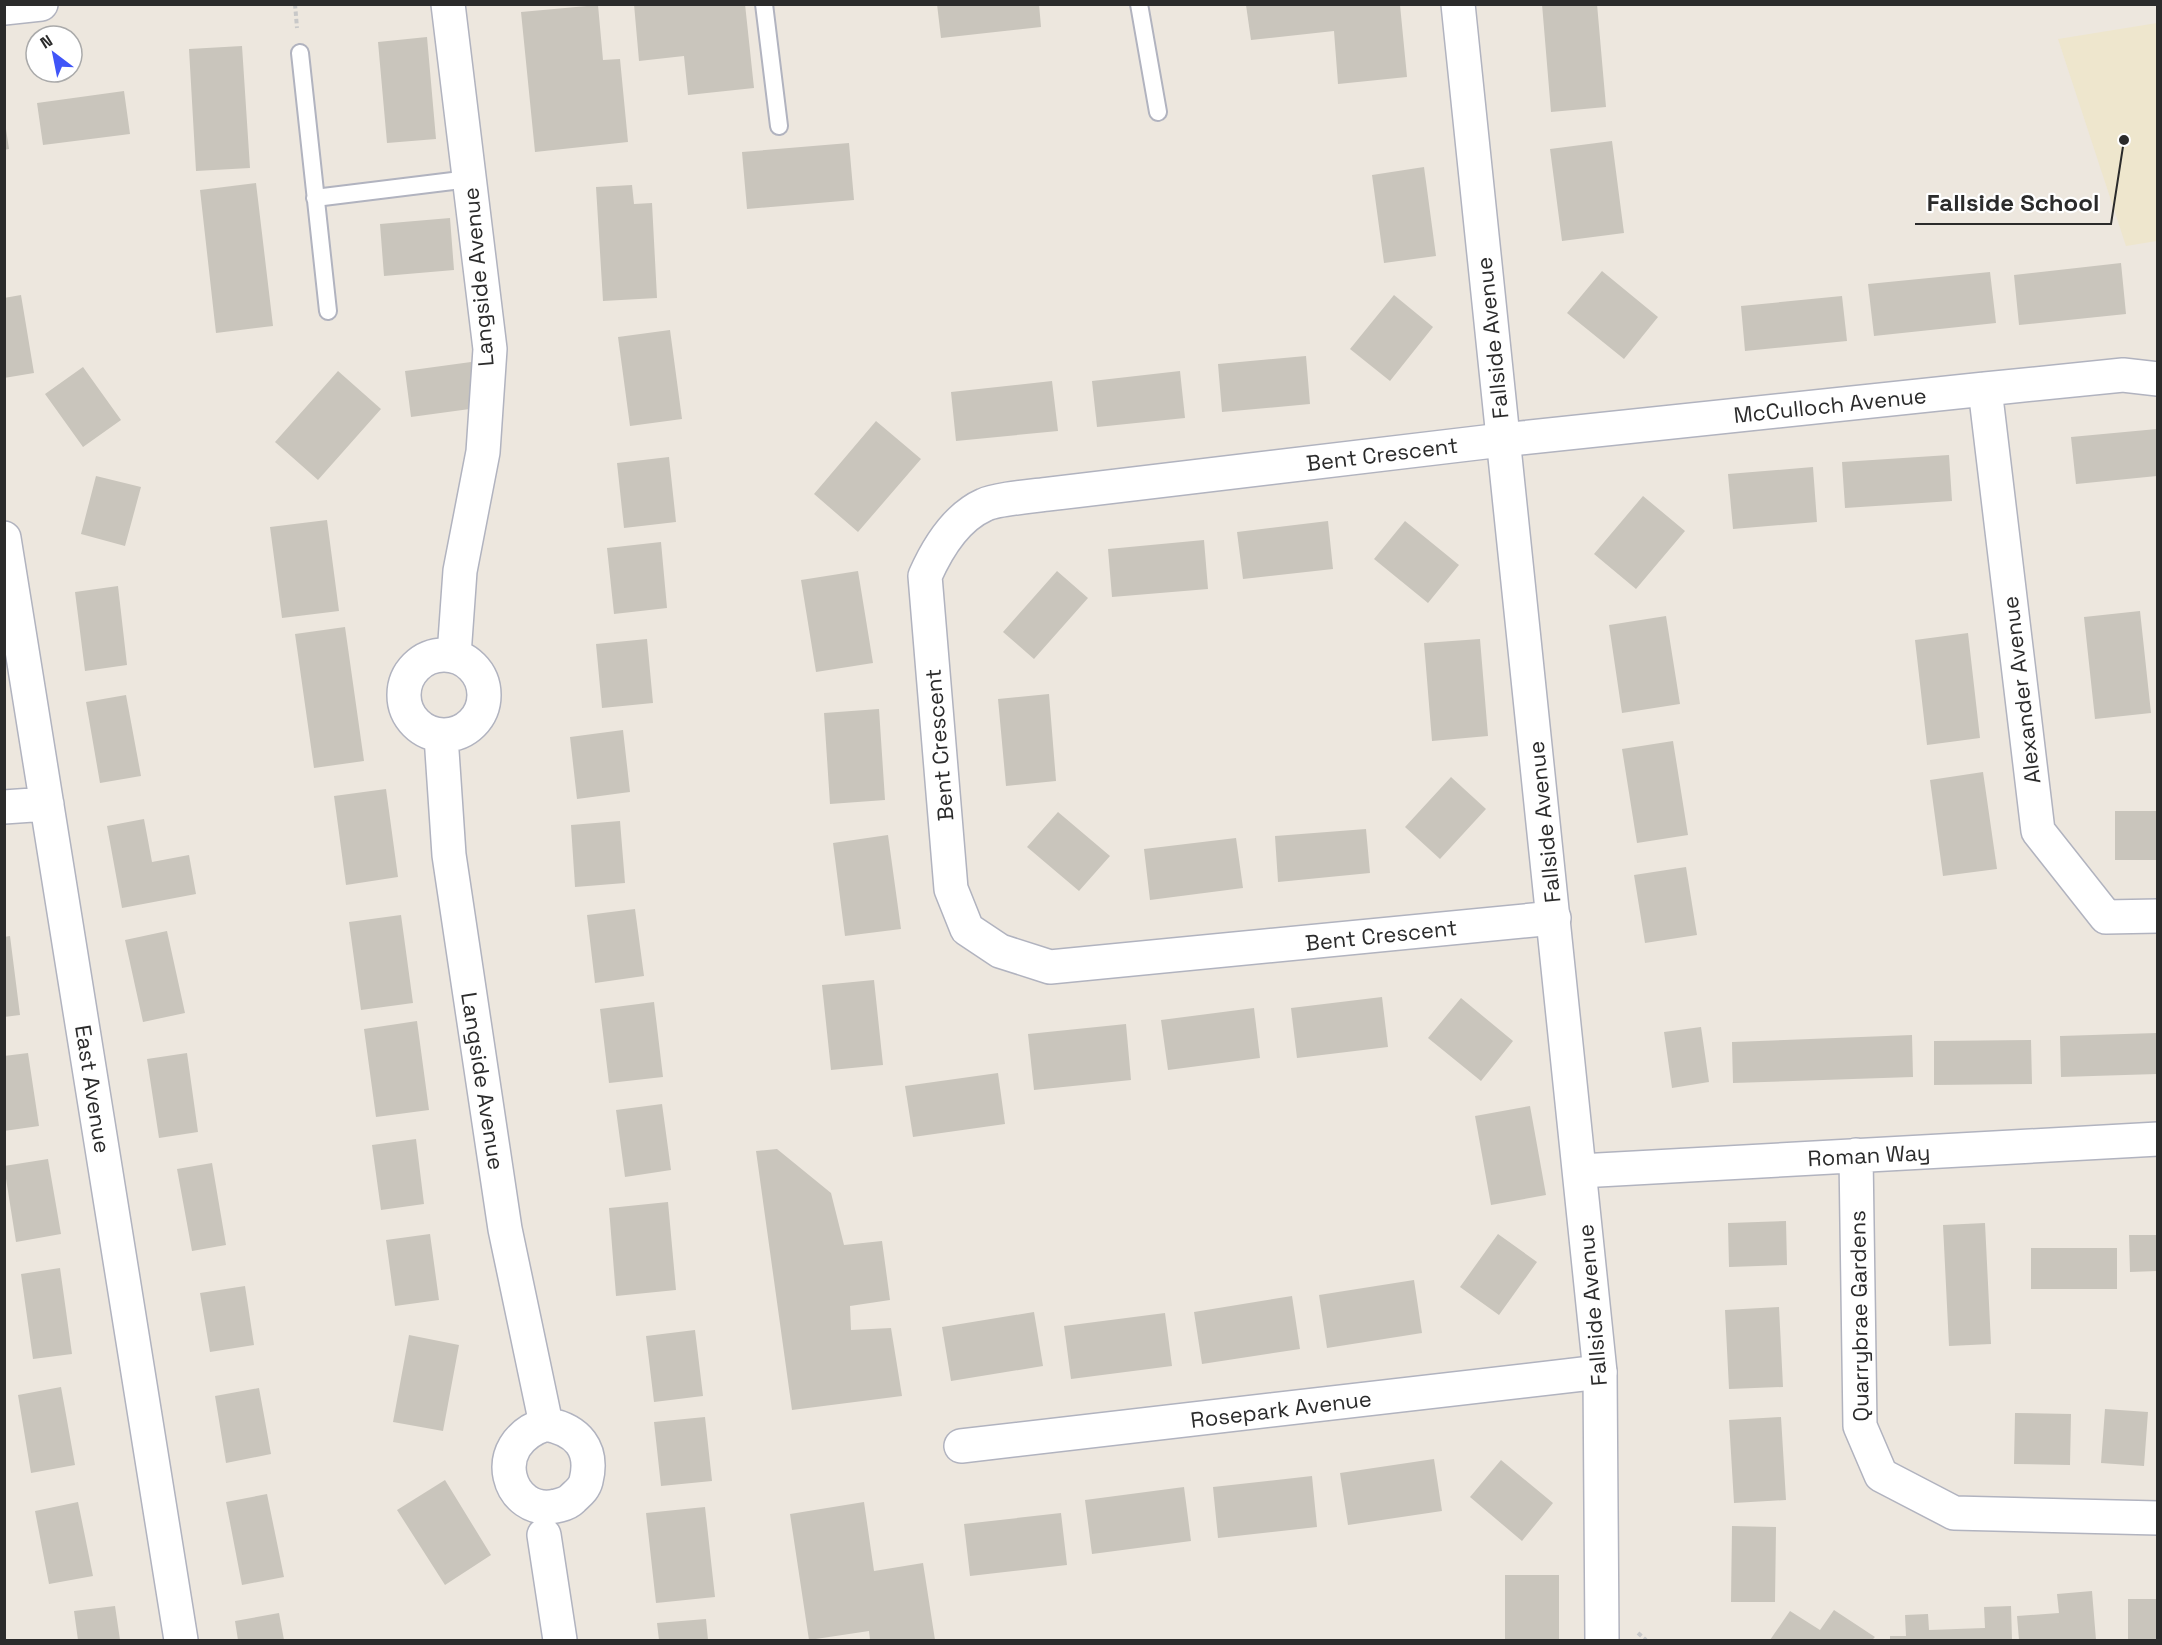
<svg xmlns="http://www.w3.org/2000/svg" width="2162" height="1645" font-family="'Space Grotesk',sans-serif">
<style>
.education{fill:#eee6cd}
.building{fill:#c9c5bc}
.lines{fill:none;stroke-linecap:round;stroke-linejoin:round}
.service-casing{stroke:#b1b3bf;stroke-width:20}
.minor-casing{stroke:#b1b3bf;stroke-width:36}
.tertiary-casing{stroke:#b1b3bf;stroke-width:36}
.secondary-casing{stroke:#b1b3bf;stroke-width:36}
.path{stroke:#c8c8c8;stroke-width:4;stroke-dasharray:4.5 3;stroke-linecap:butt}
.service{stroke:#fff;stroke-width:16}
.minor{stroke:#fff;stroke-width:33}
.tertiary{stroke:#fff;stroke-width:33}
.secondary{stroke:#fff;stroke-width:33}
.labels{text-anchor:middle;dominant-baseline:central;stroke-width:4.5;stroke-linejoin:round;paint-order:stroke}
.street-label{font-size:22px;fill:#2b2b2b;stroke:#fff}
.leader{fill:none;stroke:#2b2b2b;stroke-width:2}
.callout-dot{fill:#2b2b2b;stroke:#fff;stroke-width:2}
.callout-label{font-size:24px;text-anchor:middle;font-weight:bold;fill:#2b2b2b;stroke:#fff;stroke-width:4.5;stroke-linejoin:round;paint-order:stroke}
</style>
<rect width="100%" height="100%" fill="#ede7de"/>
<!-- education -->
<path class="education" d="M2157,23V241L2126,246L2058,39Z"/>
<!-- building -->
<path class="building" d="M634,4H745L754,88L688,95L684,56L639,61Z
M937,4H1039L1041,27L941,38Z
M1542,4H1597L1606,107L1551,112Z
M598,5L603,60L620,59L628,142L535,152L521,12Z
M1246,5H1400L1407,77L1338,84L1334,31L1251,40Z
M427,37L436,139L387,143L378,42Z
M242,46L250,168L196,171L189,49Z
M124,91L130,134L43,145L37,103Z
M6,129L9,149L4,150V130Z
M1612,141L1624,233L1562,241L1550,149Z
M849,143L854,200L747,209L742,152Z
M1424,167L1436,256L1384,263L1372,175Z
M256,183L273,326L216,333L200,190Z
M632,185L634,204L652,203L657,298L603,301L596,187Z
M450,218L454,270L384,276L380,224Z
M2121,263L2126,314L2019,325L2014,275Z
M1602,271L1658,317L1624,359L1567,313Z
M1990,272L1996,323L1874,336L1868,284Z
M21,295L34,373L4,378V298Z
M1394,295L1433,327L1390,381L1350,349Z
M1842,296L1847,341L1745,351L1741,306Z
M670,330L682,419L630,426L618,337Z
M1306,356L1310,404L1222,412L1218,364Z
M471,362L477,408L411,417L405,371Z
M83,367L121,420L83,447L45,394Z
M338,371L381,409L318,480L275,442Z
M1180,371L1185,418L1097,427L1092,381Z
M1052,381L1058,431L956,441L951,392Z
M876,421L921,459L858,532L814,494Z
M2157,429V476L2076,484L2071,437Z
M1949,455L1952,501L1845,508L1842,462Z
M669,457L676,522L624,528L617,463Z
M1813,467L1817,522L1733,529L1728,474Z
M96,476L141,487L125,546L81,534Z
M1643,496L1685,531L1636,589L1594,554Z
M327,520L339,611L282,618L270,527Z
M1328,521L1333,569L1243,579L1237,532Z
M1405,521L1459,565L1428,603L1374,559Z
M1204,540L1208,589L1112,597L1108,549Z
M661,542L667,608L614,614L607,548Z
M858,571L873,663L816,672L801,580Z
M1057,571L1088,598L1034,659L1003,632Z
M118,586L127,665L85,671L75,592Z
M2140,611L2151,713L2095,719L2084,617Z
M1666,616L1680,704L1622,713L1609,625Z
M345,627L364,761L314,768L295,634Z
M1968,633L1980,738L1927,745L1915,640Z
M647,639L653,703L602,708L596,644Z
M1480,639L1488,736L1432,741L1424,643Z
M1049,694L1056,781L1006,786L998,699Z
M126,695L141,776L100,783L86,702Z
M879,709L885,800L830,804L824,713Z
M623,730L630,792L577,799L570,737Z
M1673,741L1688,835L1637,843L1622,749Z
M1983,772L1997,869L1943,876L1930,780Z
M1451,777L1486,809L1440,859L1405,827Z
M386,789L398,877L346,885L334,796Z
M2115,811H2157V860H2115Z
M1058,812L1110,856L1079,891L1027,847Z
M144,819L152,862L189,855L196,894L122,908L107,826Z
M620,821L625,883L575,887L571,825Z
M1366,829L1370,873L1278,882L1275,836Z
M888,835L901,929L845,936L833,843Z
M1236,838L1243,888L1150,900L1144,849Z
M1686,867L1697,935L1645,943L1634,875Z
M635,909L644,976L595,983L587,915Z
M401,915L413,1003L361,1010L349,922Z
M167,931L185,1013L143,1022L125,940Z
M10,936L20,1015L4,1017V937Z
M874,980L883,1065L831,1070L822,985Z
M1382,997L1388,1047L1297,1058L1291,1008Z
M1461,998L1513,1041L1481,1081L1428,1038Z
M654,1002L663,1077L609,1083L600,1009Z
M1254,1008L1260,1058L1168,1070L1161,1020Z
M417,1021L429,1110L376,1117L364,1029Z
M1126,1024L1131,1080L1034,1090L1028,1034Z
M1701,1027L1709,1082L1672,1088L1664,1032Z
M2157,1033V1074L2061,1077L2060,1036Z
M1912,1035L1913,1077L1733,1083L1732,1042Z
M2031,1040L2032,1084L1934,1085V1041Z
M28,1053L39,1126L4,1131V1056Z
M187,1053L198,1132L159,1138L147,1059Z
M998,1073L1005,1124L913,1137L905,1086Z
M662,1104L671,1170L625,1177L616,1110Z
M1530,1106L1546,1195L1491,1205L1475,1116Z
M416,1139L424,1204L381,1210L372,1145Z
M777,1149L831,1193L844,1245L882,1241L890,1300L850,1306L851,1330L891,1328L902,1396L792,1410L756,1151Z
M48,1159L61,1234L16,1242L4,1166Z
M212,1163L226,1245L192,1251L177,1169Z
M668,1202L676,1290L616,1296L609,1208Z
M1786,1221L1787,1265L1729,1267L1728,1223Z
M1985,1223L1991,1344L1949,1346L1943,1225Z
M430,1234L439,1300L395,1306L386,1240Z
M1498,1234L1537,1262L1499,1315L1460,1287Z
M2129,1235H2157V1271L2130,1272Z
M2031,1248H2117V1289H2031Z
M60,1268L72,1354L33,1359L21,1274Z
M1414,1280L1422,1333L1327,1348L1319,1295Z
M245,1286L254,1345L210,1352L200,1293Z
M1292,1296L1300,1349L1202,1364L1194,1312Z
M1779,1307L1783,1387L1729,1389L1725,1310Z
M1034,1312L1043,1366L951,1381L942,1327Z
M1165,1313L1172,1366L1071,1379L1064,1326Z
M695,1330L703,1396L654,1402L646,1336Z
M409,1335L459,1345L443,1431L393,1422Z
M61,1387L75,1465L31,1473L18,1395Z
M259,1388L271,1454L226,1463L215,1396Z
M2105,1409L2148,1412L2144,1466L2101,1463Z
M2015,1413L2071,1414L2070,1465L2014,1464Z
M705,1417L712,1481L661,1486L654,1422Z
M1781,1417L1786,1500L1734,1503L1729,1420Z
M1434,1459L1442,1511L1348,1525L1340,1473Z
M1501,1460L1553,1503L1522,1541L1470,1497Z
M1312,1476L1317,1527L1218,1538L1213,1487Z
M445,1480L491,1555L445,1585L397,1510Z
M1184,1487L1191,1541L1092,1554L1085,1500Z
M267,1494L284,1577L242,1585L226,1502Z
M78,1502L93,1576L49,1584L35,1511Z
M864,1502L874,1571L923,1563L935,1640H870L869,1631L809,1640L790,1514Z
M705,1507L715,1597L656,1603L646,1513Z
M1061,1513L1067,1565L970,1576L964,1524Z
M1732,1526L1776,1527L1775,1602H1731Z
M1505,1575H1559V1640H1505Z
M2092,1591L2096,1640H2019L2017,1616L2059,1613L2057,1594Z
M2128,1599H2157V1640H2128Z
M115,1606L120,1640H78L74,1611Z
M2011,1606L2012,1640H1890V1636H1906L1905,1615L1928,1614L1929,1630L1985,1628L1984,1607Z
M1834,1610L1875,1637L1872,1640H1770L1790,1611L1820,1630Z
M279,1613L284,1640H238L235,1621Z
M706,1619L708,1640H659L657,1623Z"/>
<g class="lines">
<!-- service casing -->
<g class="service-casing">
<path id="service" d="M764,4L779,126
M1139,4L1158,112
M300,53L328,311
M315,198L469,179"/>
</g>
<!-- minor casing -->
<g class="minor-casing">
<path id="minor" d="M448,4L490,349L483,452L460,571L454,655
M1985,389L2038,831L2106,917L2158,916
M4,538L181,1640
M404 695a40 40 0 1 1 80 0a40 40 0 1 1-80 0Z
M441,736L449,855L505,1229L546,1424
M4,807L47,804
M1554,918L1050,967L1000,951L967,929L951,889L925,576C937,549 955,518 984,505C996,499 1034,496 1049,494L1502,440L1985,389L2123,375L2158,379
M1856,1155L1860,1426L1881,1475L1954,1513L2158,1518
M1580,1171L2158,1139
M546,1424C578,1430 594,1449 586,1481C584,1489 578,1493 572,1499C567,1504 563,1504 556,1506C509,1517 484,1444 546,1424Z
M961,1446L1600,1372
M544,1535L560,1640"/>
</g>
<!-- tertiary casing -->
<g class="tertiary-casing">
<path id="tertiary" d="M1458,4L1600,1372L1602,1640"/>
</g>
<!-- secondary casing -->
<g class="secondary-casing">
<path id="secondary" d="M4,8L41,4"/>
</g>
<!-- path -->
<path class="path" d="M295,4L297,28
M1638,1633L1646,1640"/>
<!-- service -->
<use href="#service" class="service"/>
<!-- minor -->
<use href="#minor" class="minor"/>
<!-- tertiary -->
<use href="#tertiary" class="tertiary"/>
<!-- secondary -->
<use href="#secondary" class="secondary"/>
</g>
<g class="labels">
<!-- street labels -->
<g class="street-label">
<text transform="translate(478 277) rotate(-95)">Langside Avenue</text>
<text transform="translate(1492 338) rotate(-96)">Fallside Avenue</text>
<text transform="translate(1830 405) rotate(-6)">McCulloch Avenue</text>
<text transform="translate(1382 454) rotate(-7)">Bent Crescent</text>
<text transform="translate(2021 690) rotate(-97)">Alexander Avenue</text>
<text transform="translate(939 745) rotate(-95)">Bent Crescent</text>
<text transform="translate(1544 822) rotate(-96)">Fallside Avenue</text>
<text transform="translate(1381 935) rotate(-6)">Bent Crescent</text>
<text transform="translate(483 1081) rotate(81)">Langside Avenue</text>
<text transform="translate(93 1089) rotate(81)">East Avenue</text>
<text transform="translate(1869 1155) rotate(-3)">Roman Way</text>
<text transform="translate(1592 1305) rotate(-95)">Fallside Avenue</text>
<text transform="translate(1859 1316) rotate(-91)">Quarrybrae Gardens</text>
<text transform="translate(1281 1409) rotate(-7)">Rosepark Avenue</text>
</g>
</g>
<!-- callouts -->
<path class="leader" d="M2124 140L2111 224H1915"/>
<circle class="callout-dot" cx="2124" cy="140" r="6"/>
<g class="callout-label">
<text x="2013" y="211">Fallside School</text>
</g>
<!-- border -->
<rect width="2162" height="1645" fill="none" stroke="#2b2b2b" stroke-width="12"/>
<!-- north arrow -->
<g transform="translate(54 54) rotate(328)"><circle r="28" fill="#ffffff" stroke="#aaaaaa" stroke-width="1.5"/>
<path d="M0-4.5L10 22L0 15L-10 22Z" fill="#4055f8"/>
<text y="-9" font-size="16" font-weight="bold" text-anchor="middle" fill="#2b2b2b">N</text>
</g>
</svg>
